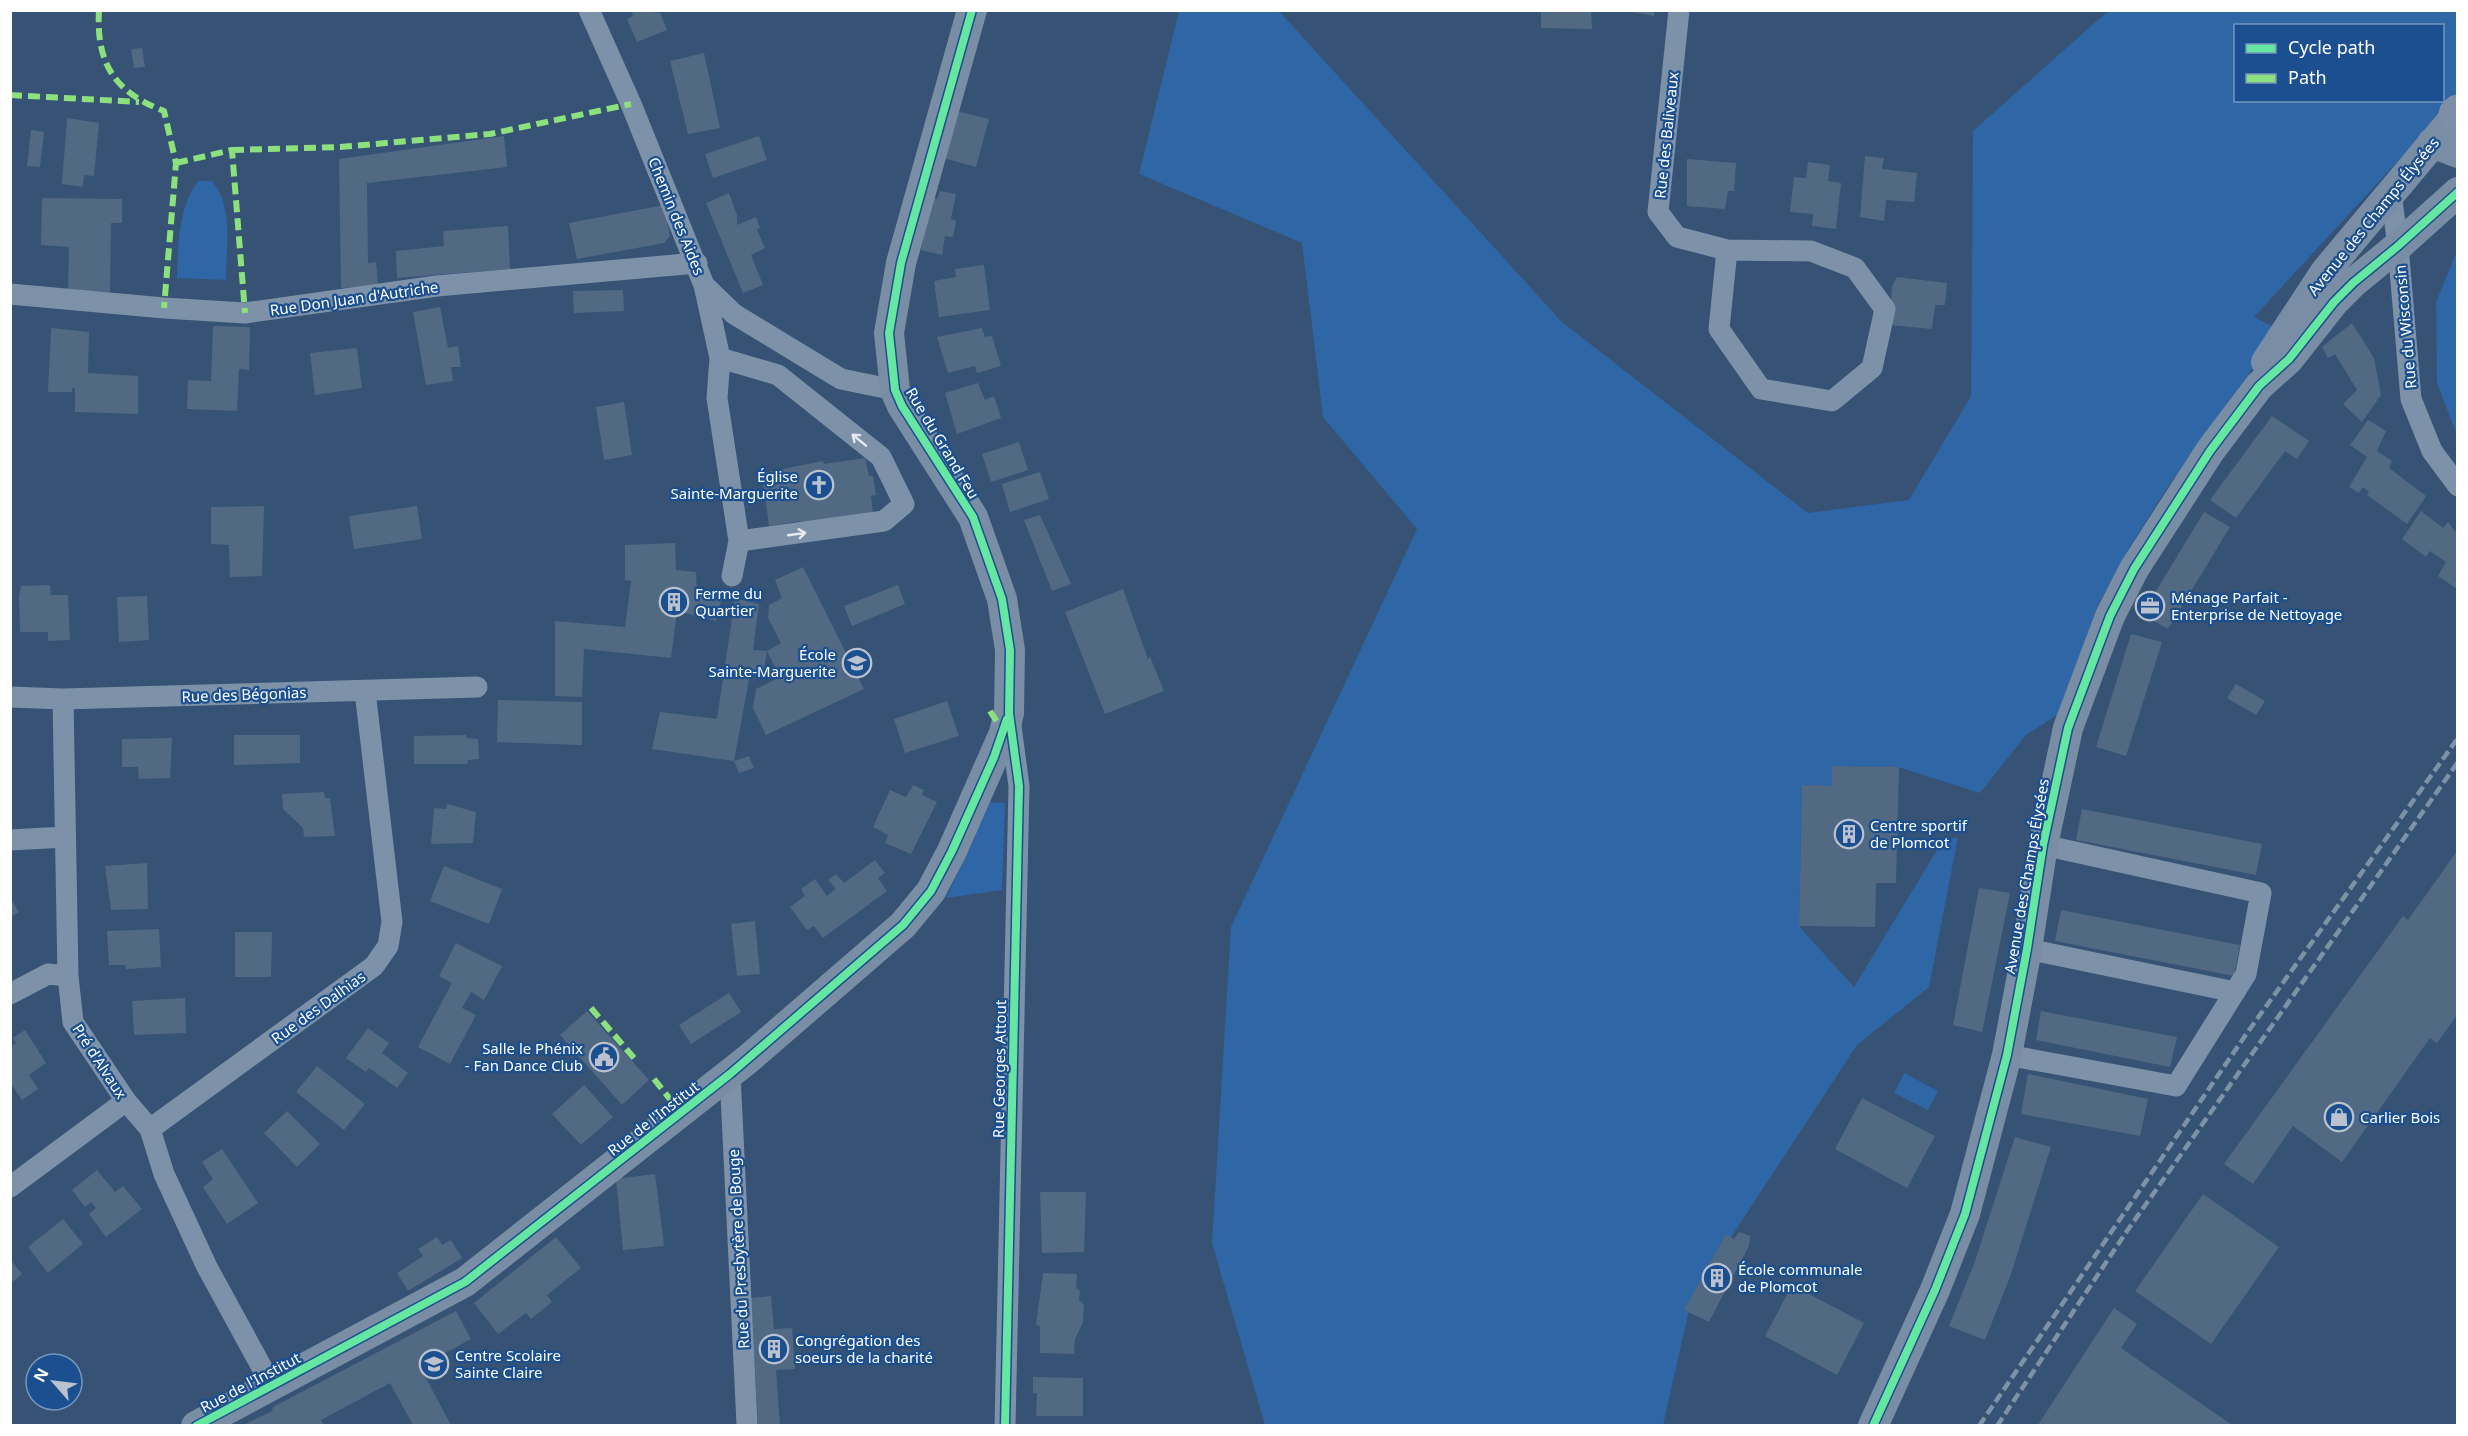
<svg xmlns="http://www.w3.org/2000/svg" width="2468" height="1436" font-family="'Noto Sans',sans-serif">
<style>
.green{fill:#2f66a5;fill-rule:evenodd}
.building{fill:#526984}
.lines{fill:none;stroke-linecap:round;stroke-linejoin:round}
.street{stroke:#7d92a8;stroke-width:21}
.secondary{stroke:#798da4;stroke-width:30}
.primary{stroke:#7d8ea7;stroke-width:33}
.rail{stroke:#7e92a7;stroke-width:4.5;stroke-dasharray:10 4.5;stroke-linecap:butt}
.quiet{stroke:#8de07e;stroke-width:6;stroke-dasharray:12 6;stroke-linecap:butt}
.cycleway-casing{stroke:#1b4f8f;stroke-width:11}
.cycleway{stroke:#66e7a1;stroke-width:8}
.oneway{stroke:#e5e9ee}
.labels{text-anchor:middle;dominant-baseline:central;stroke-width:4.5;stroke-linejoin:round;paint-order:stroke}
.street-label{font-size:15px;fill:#fff;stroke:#1b4f8f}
.poi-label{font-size:15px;fill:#fff;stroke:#1b4f8f;text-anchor:start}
</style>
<rect width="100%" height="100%" fill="#365274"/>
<!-- green -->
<path class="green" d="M1179,11H1279L1562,322L1808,513L1909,500L1971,396L1973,131L2108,11H2457V97L2254,317L2280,330L2167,488L2131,545L2098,605L2057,715L2026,735L1980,793L1898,767L1833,766L1832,786L1802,785L1799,926L1854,987L1942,842L1958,837L1929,987L1857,1045L1692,1297L1663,1425H1265L1212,1243L1231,927L1417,529L1323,417L1302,243L1139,174ZM2236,26H2442V100H2236Z
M198,181H212C234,206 226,249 226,280L177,278C178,244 178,209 198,181Z
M2457,251V435L2437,383L2436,302Z
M984,802L1005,803L1002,890L946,898L974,839Z
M1904,1073L1938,1091L1928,1110L1894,1093Z"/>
<!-- building -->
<path class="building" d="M631,10L660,13L667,30L637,42L627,19L633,16Z
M1541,10H1591L1592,29L1541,28Z
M1620,10H1654V16Z
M142,48L145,67L134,68L131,49Z
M704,53L720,128L688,134L670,61Z
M956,111L989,119L976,167L943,158Z
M67,118L99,123L94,176L84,175L83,187L62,184Z
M31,130L44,132L40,167L27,166Z
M504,136L507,167L367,183L368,263L376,262L378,286L341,288L339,159Z
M759,136L767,160L713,178L705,154Z
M1865,156L1884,158L1882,169L1917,173L1914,202L1886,200L1884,221L1860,217Z
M1687,159L1736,163L1734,191H1728L1725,209L1687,206Z
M1808,162L1830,165L1828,181L1841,183L1836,229L1812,226L1813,214L1790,212L1794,177L1806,178Z
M940,191L956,194L951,219L956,221L953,237L945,236L942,255L921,250L931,198L937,199Z
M729,193L737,215V225L756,217L760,228L757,230L765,248L751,255L763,285L743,293L706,203Z
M42,198L122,199V223H111L110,292L68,290L69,247L41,245Z
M664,205L670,236L664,243L577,259L569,223Z
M508,226L510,269L397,278L396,251L444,246L443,231Z
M984,265L990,310L939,317L934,281L956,277L955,269Z
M1897,277L1947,283L1945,305H1935L1932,329L1890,325L1892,286Z
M623,290L624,311L574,313L573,291Z
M440,307L448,348L458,346L461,367H451L453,381L426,385L413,312Z
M2352,323L2374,358L2381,395L2362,422L2343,404L2357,390L2335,354L2328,358L2322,347Z
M213,326L250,327L249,370L239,369L237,411L187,409L188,380L211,381Z
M51,328L89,332L88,373L138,376V414L75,412V388H72V392H48Z
M982,328L985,337L992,336L1001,366L977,373L975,366L948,373L937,337Z
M357,348L362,388L315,395L310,353Z
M978,383L985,400L994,396L1001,418L957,434L945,393Z
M624,402L632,455L604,460L596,407Z
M2272,416L2309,441L2297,459L2285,451L2236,518L2210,500Z
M2368,420L2386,431L2377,451L2392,461L2389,468L2426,496L2407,524L2367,495L2369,492L2363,487L2359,493L2349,487L2367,457L2350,445Z
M1019,442L1028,470L991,482L982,454Z
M865,458L869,476H873L876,495L871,496L873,514L803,525L801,521L769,526L762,473L823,461L824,464Z
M1040,472L1049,499L1010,512L1002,484Z
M264,506L262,576L230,577L229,545L211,544V507Z
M417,506L422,539L354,549L349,516Z
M2421,511L2443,528L2448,522L2457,534V589L2438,576L2446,562L2430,551L2426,557L2402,539Z
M2204,512L2230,527L2168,629L2142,614Z
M1040,515L1071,584L1052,591L1024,520Z
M675,543L676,570L696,572L697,590L723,594L716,621L677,611L671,658L584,649L582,697L555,696V621L625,627L631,581L625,580V545Z
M803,567L864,689L766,735L753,708L756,689L780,677L767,651L781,643L768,618L769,605L782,598L775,580Z
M50,585L51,595H68L70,640L48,641V632H20L19,596L21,586Z
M898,585L905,604L852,626L844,606Z
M1123,589L1148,659L1150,657L1164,691L1105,714L1065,612Z
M147,596L149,640L119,642L117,597Z
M735,598L759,604L753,650L767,651L763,676L750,674L734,761L749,756L754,768L739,773L734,761L652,749L660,712L717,719Z
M2131,634L2162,642L2126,756L2096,747Z
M2236,684L2265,701L2256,715L2227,698Z
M498,700L582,702V745L497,742Z
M947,701L959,736L905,753L894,719Z
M234,735H300V763L234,765Z
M466,735L467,738L478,739L479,759L468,760L467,764H414V736Z
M172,738L170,778L139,779L138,767H122V739Z
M1832,766L1899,767L1896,883H1876L1875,927L1799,926L1802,785L1832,786Z
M913,785L924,790L922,795L937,802L911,854L885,843L888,835L873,827L890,790L906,797Z
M324,792L325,798H330L335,836L304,837L303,828L283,809L282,794Z
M447,804L476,812L473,843L431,844L434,808L446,809Z
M2082,809L2262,844L2256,875L2076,840Z
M2457,851V1015L2437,1043L2430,1038L2342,1162L2293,1126L2253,1184L2224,1164L2403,916L2408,920Z
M875,860L885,873L878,878L887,891L823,938L814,926L807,930L790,907L805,896L801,889L815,879L827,896L836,889L828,880L836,874L844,883Z
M147,863L148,909L111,910L105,866Z
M444,866L502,889L489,924L430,901Z
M1979,888L2010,893L1982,1032L1953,1025Z
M10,897L19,912L10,917Z
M2061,910L2240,945L2234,976L2055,941Z
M755,921L760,974L737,976L731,924Z
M159,929L161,967L126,969L125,965H109L107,931Z
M235,932H272L271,977H235Z
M456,943L502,966L484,1000L471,992L462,1008L476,1015L450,1064L418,1047L452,983L439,976Z
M729,993L741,1012L691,1044L679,1025Z
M185,998L186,1033L134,1035L132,1001Z
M587,1011L649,1080L622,1105L560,1035Z
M2041,1011L2177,1037L2170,1067L2036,1040Z
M368,1028L389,1043L382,1053L408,1073L397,1088L369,1068L366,1072L346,1058Z
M25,1030L46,1063L29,1075L38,1089L22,1100L10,1082V1047L16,1043L13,1038Z
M317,1066L365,1104L344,1130L296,1092Z
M2028,1074L2148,1099L2140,1136L2021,1114Z
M584,1085L613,1117L581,1145L552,1114Z
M1862,1098L1935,1136L1907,1188L1835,1149Z
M287,1111L320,1144L297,1167L264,1133Z
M2015,1137L2051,1147L2010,1277L1985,1340L1949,1326L1974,1264Z
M222,1149L258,1203L227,1224L203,1187L213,1179L202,1162Z
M97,1170L115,1192L123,1186L142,1209L106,1237L89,1214L96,1208L91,1202L85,1207L72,1190Z
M655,1174L664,1246L623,1250L616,1179Z
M1040,1192H1086L1084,1252L1042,1253Z
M2203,1194L2279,1247L2211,1344L2135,1291Z
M63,1219L83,1244L48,1273L28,1247Z
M1739,1232L1750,1236L1749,1246L1709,1322L1684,1310L1726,1234L1734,1239Z
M437,1237L442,1245L451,1240L462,1258L408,1291L397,1273L423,1256L418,1249Z
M556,1237L581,1268L547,1295L552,1302L531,1319L526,1313L498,1334L474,1303Z
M10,1259L22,1274L10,1284Z
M1043,1273L1077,1274L1076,1288L1080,1291L1079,1300L1084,1305L1083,1322L1075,1339L1074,1354L1040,1353V1326L1036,1325Z
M1792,1285L1864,1323L1837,1375L1765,1336Z
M771,1296L774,1329L792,1328L795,1369L776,1370L780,1425H758L751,1298Z
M2114,1308L2137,1324L2121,1348L2232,1425H2038Z
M456,1311L471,1339L420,1367L451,1425H413L390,1383L321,1420L324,1425H243L272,1411L273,1407Z
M1033,1377L1083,1378V1416H1036L1037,1393H1033Z"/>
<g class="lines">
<!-- street -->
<path class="street" d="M589,10L631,104L704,285L720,358L717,398L739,541L732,576
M1679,10L1658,212L1677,237L1727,250L1811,251L1855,268L1885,309L1872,368L1832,401L1761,389L1719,329L1727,250
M2391,193L2398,246L2411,399L2432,451L2458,486
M704,285L734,314L841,379L895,390
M10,294L164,308L245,313L437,286L697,263
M720,358L778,375L881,457L904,504L884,521L739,541
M10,697L63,699L477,687
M63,699L68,976L73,1022L126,1101L150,1129L164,1174L207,1267L272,1386
M10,840L65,837
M2027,949L2235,992
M10,994L48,974L68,976
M2007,1055L2176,1086L2246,974L2261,893L2043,845
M730,1074L747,1424
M150,1129L374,966L388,946L392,922L365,691
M10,1187L126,1101
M1005,1426L1019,786L1010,719"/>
<!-- secondary -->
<path class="secondary" d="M2432,143L2458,153
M2266,362L2325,272L2458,113
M196,1426L465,1282L747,1060L903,925L931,891L952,851L1004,733L1009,713L1010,650L1002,599L973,517L902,406L895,390L889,333L901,263L972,10
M1873,1426L1935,1290L1965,1214L2007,1055L2027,949L2043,845L2068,728L2110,616L2134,569L2210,451L2259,386L2289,359L2334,302L2353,283L2398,246L2458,192"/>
<!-- primary -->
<path class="primary" d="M2455,114L2458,111"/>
<!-- rail -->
<path class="rail" d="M1979,1426L2247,1033L2458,738
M1997,1426L2127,1231L2458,762"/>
<!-- quiet -->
<path class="quiet" d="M99,10C96,63 114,92 164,111L176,163L164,308
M10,95L139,102
M232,150L340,147L490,134L631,104
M176,163L232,150L245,313
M990,711L1004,733
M591,1008L634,1058
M654,1079L681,1113
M747,1426V1424"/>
<!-- cycleway casing -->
<g class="cycleway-casing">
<path id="cycleway" d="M972,10L901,263L889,333L895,390L902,406L973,517L1002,599L1010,650L1009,713L1019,786L1005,1426
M196,1426L465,1282L730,1074L903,925L931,891L952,851L994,757L1007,719
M1873,1426L1935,1290L1965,1214L2007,1055L2027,949L2043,845L2068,728L2110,616L2134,569L2210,451L2259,386L2289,359L2334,302L2353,283L2398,246L2458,192"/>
</g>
<!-- cycleway -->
<use href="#cycleway" class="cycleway"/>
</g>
<!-- one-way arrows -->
<defs><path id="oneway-shaft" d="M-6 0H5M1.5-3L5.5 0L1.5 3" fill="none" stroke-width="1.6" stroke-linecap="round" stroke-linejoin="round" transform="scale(1.5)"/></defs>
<g class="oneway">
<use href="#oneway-shaft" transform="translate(859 440) rotate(-141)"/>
<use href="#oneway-shaft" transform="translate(797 534) rotate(-8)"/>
</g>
<!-- icons -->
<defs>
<g id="church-ring" transform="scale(1.5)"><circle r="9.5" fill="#1b4f8f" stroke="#b9c2ce" stroke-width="1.5"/><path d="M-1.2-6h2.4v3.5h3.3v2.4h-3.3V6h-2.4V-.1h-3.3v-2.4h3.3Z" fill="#b9c2ce"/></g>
<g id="building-ring" transform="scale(1.5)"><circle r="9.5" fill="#1b4f8f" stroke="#b9c2ce" stroke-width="1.5"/><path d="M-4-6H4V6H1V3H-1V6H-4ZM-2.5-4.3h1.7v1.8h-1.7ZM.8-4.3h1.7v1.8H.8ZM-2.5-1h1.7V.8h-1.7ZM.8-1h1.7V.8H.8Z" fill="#b9c2ce"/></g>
<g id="office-ring" transform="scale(1.5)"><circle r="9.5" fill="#1b4f8f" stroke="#b9c2ce" stroke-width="1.5"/><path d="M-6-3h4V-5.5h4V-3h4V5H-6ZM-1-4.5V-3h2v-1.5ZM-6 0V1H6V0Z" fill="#b9c2ce"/></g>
<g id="school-ring" transform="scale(1.5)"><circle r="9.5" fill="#1b4f8f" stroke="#b9c2ce" stroke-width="1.5"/><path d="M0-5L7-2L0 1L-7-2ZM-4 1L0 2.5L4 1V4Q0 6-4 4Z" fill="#b9c2ce"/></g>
<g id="civic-ring" transform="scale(1.5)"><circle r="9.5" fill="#1b4f8f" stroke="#b9c2ce" stroke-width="1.5"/><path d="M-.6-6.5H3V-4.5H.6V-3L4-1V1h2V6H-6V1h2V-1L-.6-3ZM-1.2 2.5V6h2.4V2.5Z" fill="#b9c2ce"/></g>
<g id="shop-ring" transform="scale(1.5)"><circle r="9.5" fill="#1b4f8f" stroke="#b9c2ce" stroke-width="1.5"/><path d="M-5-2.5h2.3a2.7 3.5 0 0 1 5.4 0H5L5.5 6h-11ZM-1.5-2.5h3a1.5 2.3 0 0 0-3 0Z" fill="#b9c2ce"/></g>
</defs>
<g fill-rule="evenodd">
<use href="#church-ring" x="819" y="485"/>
<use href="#building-ring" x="674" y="602"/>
<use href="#office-ring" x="2150" y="606"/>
<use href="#school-ring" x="857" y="663"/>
<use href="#building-ring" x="1849" y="834"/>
<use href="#civic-ring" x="604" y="1057"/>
<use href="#shop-ring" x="2339" y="1117"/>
<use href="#building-ring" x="1717" y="1278"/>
<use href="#building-ring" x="774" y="1349"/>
<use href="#school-ring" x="434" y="1364"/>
</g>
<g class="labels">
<!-- street labels -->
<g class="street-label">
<text transform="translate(1666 135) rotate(-84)">Rue des Baliveaux</text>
<text transform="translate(677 216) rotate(68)">Chemin des Aides</text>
<text transform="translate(2373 216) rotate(-51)">Avenue des Champs Élysées</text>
<text transform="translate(354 298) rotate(-8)">Rue Don Juan d'Autriche</text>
<text transform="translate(2405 327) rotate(-95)">Rue du Wisconsin</text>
<text transform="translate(943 443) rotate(59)">Rue du Grand Feu</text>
<text transform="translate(244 694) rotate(-2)">Rue des Bégonias</text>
<text transform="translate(2026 876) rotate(-80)">Avenue des Champs Élysées</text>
<text transform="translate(318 1007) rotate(-36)">Rue des Dalhias</text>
<text transform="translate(100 1061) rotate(57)">Pré d'Alvaux</text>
<text transform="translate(999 1069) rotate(-89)">Rue Georges Attout</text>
<text transform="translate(653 1118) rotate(-38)">Rue de l'Institut</text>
<text transform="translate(738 1249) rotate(-93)">Rue du Presbytère de Bouge</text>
<text transform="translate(250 1382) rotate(-28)">Rue de l'Institut</text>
</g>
<!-- poi labels -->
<g class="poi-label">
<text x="798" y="476" text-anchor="end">Église<tspan x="798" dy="17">Sainte-Marguerite</tspan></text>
<text x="695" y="593">Ferme du<tspan x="695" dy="17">Quartier</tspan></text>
<text x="2171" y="597">Ménage Parfait -<tspan x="2171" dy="17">Enterprise de Nettoyage</tspan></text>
<text x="836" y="654" text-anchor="end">École<tspan x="836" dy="17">Sainte-Marguerite</tspan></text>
<text x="1870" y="825">Centre sportif<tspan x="1870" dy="17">de Plomcot</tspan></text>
<text x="583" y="1048" text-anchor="end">Salle le Phénix<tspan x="583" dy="17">- Fan Dance Club</tspan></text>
<text x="2360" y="1117">Carlier Bois</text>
<text x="1738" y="1269">École communale<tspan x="1738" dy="17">de Plomcot</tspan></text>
<text x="795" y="1340">Congrégation des<tspan x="795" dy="17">soeurs de la charité</tspan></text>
<text x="455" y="1355">Centre Scolaire<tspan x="455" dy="17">Sainte Claire</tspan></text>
</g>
</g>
<!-- border -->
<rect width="2468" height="1436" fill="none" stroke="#ffffff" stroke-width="24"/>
<!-- legend -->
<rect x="2234" y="24" width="210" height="78" fill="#1b4f8f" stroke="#7695bc" stroke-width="1.5"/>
<rect x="2246" y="44" width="30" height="9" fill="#66e7a1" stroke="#7695bc" stroke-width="1.5"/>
<text x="2288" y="54" font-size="18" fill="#ffffff">Cycle path</text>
<rect x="2246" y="74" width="30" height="9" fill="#8de07e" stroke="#7695bc" stroke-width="1.5"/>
<text x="2288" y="84" font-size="18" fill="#ffffff">Path</text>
<!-- north arrow -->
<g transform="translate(54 1382) rotate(298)"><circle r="28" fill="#1b4f8f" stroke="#7695bc" stroke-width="1.5"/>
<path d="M0-4.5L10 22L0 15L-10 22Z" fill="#b9c2ce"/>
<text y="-9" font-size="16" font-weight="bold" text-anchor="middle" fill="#ffffff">N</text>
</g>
</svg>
